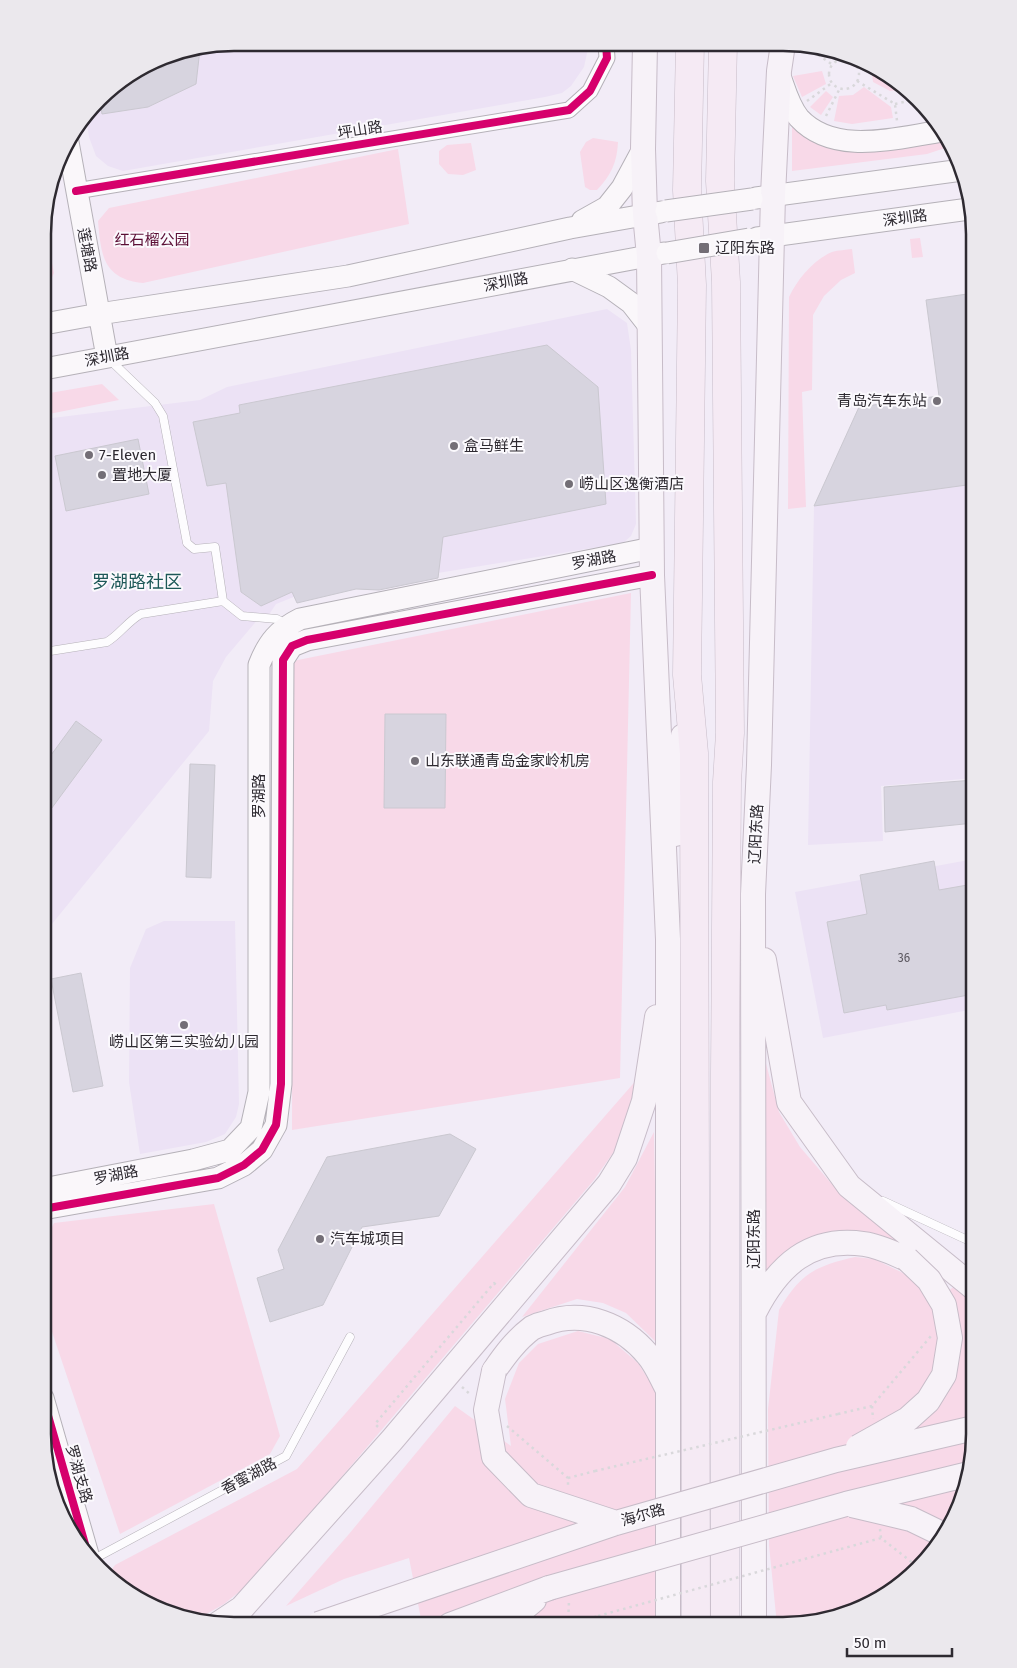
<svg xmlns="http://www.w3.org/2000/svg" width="1017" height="1668" font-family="'Fira Sans','Noto Sans SC',sans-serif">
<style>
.built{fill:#ece2f5}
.green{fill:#f8d9e8}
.building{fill:#d7d4df;stroke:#cac8d0}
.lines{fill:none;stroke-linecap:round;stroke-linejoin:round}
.lane-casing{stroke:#b5b1b8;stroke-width:9}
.street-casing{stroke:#b5b1b8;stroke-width:17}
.secondary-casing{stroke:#b5b1b8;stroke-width:23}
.primary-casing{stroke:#c7bcc8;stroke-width:26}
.highway-casing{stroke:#c7bcc8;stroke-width:29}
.path{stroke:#d9d8db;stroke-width:2.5;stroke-dasharray:2.5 4;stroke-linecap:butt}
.lane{stroke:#fdfcfe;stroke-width:8}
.street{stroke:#fdfcfe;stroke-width:15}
.secondary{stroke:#faf7fa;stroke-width:21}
.primary{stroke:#f7f2f8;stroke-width:24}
.highway{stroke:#f5eaf4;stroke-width:28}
.secondary-bridge-casing{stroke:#b5b1b8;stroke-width:23;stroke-linecap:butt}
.primary-bridge-casing{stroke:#c7bcc8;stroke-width:26;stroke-linecap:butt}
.path-bridge{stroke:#d9d8db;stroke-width:2.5;stroke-dasharray:2.5 4;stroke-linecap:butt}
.secondary-bridge{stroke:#faf7fa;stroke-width:21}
.primary-bridge{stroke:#f7f2f8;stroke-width:24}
.cycleway-casing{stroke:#fbf9fd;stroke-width:11}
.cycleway{stroke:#d6006c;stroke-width:8}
.poi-dot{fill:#736e76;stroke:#fbf9fd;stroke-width:2}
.labels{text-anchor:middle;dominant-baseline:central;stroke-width:4;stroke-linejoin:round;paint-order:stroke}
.number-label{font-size:12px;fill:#5c5860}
.street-label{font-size:15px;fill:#2e2a31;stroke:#fbf9fd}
.park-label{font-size:15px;fill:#5b0e35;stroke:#fbf9fd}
.poi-label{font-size:15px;fill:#2e2a31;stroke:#fbf9fd;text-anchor:start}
.quarter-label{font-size:18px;fill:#1d5858;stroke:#fbf9fd}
.rim{fill:none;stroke:#2e2a31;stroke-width:2.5}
</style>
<rect width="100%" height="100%" fill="#f2ecf7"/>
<!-- built -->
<path class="built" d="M234,43L589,44L584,67L571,86L562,93L545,97L123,171L108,166L96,156L89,137L86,118L108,90L161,57Z
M607,309L627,323L631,350L636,524L631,536L623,543L296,596L276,604L264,622L258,619L226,657L213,681L209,731L43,935L44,419L200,400L227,387Z
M974,484V778L881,786L883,841L808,845L814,506Z
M974,859V1009L823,1038L795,892Z
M164,921H235L239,1104L236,1117L225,1134L206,1142L140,1154L129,1082L130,968L146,929Z"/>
<!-- green -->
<path class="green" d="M871,65L900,82L907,89L890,91L873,82Z
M822,71L826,84L802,97L793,76Z
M864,87L891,107L893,118L852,124L834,121L839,96L853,95Z
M826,91L833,97L821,115L810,107Z
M792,127L808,138L946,137L951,146L927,154L792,171Z
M593,138L618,142C617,163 611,175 597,190H590L585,187L580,152L586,142Z
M471,143L476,170L463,175L448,174L439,164V151L447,145Z
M398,149L409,224L143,283C103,279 101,255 98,221L109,208Z
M44,223L54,273L44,294Z
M920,238L923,257L912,258L910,239Z
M852,249L855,273L841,280L824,296L813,315L812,390L802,392L806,507L788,509L789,297C797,280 813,260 832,252C838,250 846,250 852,249Z
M102,384L119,400L44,415V394Z
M631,593L620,1078L292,1130L293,661Z
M762,1049L779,1112L800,1147L830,1182L915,1257L864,1238L761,1282Z
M639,1077L622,1140L594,1180L254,1580L224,1604L196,1620L161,1611L118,1586L107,1576L115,1565L297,1469Z
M654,1132L658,1344L626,1313L603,1303L577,1299L522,1317L625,1187Z
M214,1204L280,1436L270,1454L120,1534L43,1305V1245L54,1223Z
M855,1257L874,1259L901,1272L914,1280L932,1302L955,1286L974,1301V1447L964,1496L935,1550L899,1586L856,1611L777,1625L769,1545L768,1409L779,1310C800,1274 815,1266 855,1257Z
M578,1331L610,1339L638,1363L658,1395V1625L422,1624L409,1558L344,1579L286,1606L349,1534L455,1406L511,1446L505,1399L519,1363L538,1344Z"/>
<!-- building -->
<path class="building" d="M200,49L196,84L148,107L102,114L100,101L108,90L136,73L164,67L165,56Z
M967,294L974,351V484L814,506L859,407L939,396L926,300Z
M547,345L598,387L606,504L443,537L438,578L379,590L356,589L297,603L292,592L261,606L241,592L226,483L207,486L193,422L240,413L239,405Z
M138,439L149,494L66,511L55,456Z
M385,714H446L445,808H384Z
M76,721L102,740L43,820V766Z
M190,764L215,765L211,878L186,877Z
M974,780V823L885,832L884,787Z
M934,861L939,890L973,884L974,894V994L887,1010L886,1005L844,1013L827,922L867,914L860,875Z
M81,973L103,1086L73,1092L51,979Z
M450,1134L476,1149L439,1216L362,1227L323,1305L270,1322L257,1278L284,1269L278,1250L327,1157Z"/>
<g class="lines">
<!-- lane casing -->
<g class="lane-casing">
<path id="lane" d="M110,360L155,403L163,416L187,543L194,549L215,547L223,601L242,616L277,619L287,625
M44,652L107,642C120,634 128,621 141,614L223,601
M883,1201L974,1243
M92,1560L286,1456L350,1337"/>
</g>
<!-- street casing -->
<g class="street-casing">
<path id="street" d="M76,191L569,110L590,91L607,58L606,44"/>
</g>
<!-- secondary casing -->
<g class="secondary-casing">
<path id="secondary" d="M780,76C785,90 789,106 799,118C835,157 898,137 943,131
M68,142L107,357
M756,198L962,170
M582,221L607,207L622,188L643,149
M757,238L969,209
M572,269L609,287L631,303L649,326
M44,324L99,314L348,276L570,228L661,212
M44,369L664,253
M43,1189L193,1160L230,1150L251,1128L259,1092V665C268,642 278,630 300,619L652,548
M43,1209L218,1178L244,1165L262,1150L276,1125L281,1084L283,660L292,646L307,640L652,575
M43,1398L89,1558"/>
</g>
<!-- primary casing -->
<g class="primary-casing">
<path id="primary" d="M645,44L643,149L645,214L649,256L652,575L668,939V1625
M676,834L683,736
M764,960L789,1102L849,1186L974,1288
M755,1311C778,1266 810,1236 864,1244C879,1246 893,1253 907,1259
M494,1371C505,1355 516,1340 532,1328C536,1326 541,1324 546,1323C584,1309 623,1325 648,1355C656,1364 661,1377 667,1388
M218,1624L242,1608L392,1440L609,1184L625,1158L644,1101L657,1017
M450,1625L549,1588
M504,1625L534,1600
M754,1625L753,894L759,765L773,195L779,71L783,44"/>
</g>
<!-- highway casing -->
<g class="highway-casing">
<path id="highway" d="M690,44L687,190L692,285L687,675L694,753L696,1625
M723,44L720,181L726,282L730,733L727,782L725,1074V1625"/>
</g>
<!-- path -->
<path class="path" d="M802,44L833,65
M829 74a15 15 0 1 1 30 0a15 15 0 1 1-30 0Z
M857,81L895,104L897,121
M807,101L832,83
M895,104L917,99
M826,116L840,88
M462,1387L471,1395
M872,1406L873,1419
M838,1414L872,1406L931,1336
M507,1426L568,1478V1488
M378,1427L375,1424L494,1283L498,1287
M568,1478L595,1471
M880,1529L881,1538L918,1567
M841,1549L881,1538
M569,1624L598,1616
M568,1625L569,1601"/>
<!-- lane -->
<use href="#lane" class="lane"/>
<!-- street -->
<use href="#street" class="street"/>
<!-- secondary -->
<use href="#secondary" class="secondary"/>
<!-- primary -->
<use href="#primary" class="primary"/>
<!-- highway -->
<use href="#highway" class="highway"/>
<!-- secondary-bridge casing -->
<g class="secondary-bridge-casing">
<path id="secondary-bridge" d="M666,211L752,199
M667,253L749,239"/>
</g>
<!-- primary-bridge casing -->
<g class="primary-bridge-casing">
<path id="primary-bridge" d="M494,1371L486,1410L494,1457L531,1495L616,1523
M858,1447L908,1419L928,1401L944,1375L950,1338L944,1305L929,1280L907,1259
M852,1505L911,1519L944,1535
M549,1588L846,1504L969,1474
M318,1624L616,1523L836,1460L974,1428"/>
</g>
<!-- path-bridge -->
<path class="path-bridge" d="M595,1471L838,1414
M598,1616L841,1549"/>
<!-- secondary-bridge -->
<use href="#secondary-bridge" class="secondary-bridge"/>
<!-- primary-bridge -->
<use href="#primary-bridge" class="primary-bridge"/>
<!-- cycleway casing -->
<g class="cycleway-casing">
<path id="cycleway" d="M76,191L569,110L590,91L607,58L606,44
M43,1209L218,1178L244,1165L262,1150L276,1125L281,1084L283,660L292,646L307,640L652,575
M43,1398L89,1558"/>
</g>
<!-- cycleway -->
<use href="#cycleway" class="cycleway"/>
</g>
<!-- markers -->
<g class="poi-dot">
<rect x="698" y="242" width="12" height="12" rx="2.5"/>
<circle cx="937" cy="401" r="5"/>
<circle cx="454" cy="446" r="5"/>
<circle cx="89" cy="455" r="5"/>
<circle cx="102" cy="475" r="5"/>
<circle cx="569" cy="484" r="5"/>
<circle cx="415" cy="761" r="5"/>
<circle cx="184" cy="1025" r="5"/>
<circle cx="320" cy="1239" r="5"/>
</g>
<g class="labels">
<!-- number labels -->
<g class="number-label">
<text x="904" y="958">36</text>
</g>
<!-- street labels -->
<g class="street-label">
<text transform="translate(360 130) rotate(-9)">坪山路</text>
<text transform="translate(905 218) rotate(-8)">深圳路</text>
<text transform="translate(87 250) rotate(79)">莲塘路</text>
<text transform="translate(506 282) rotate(-11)">深圳路</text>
<text transform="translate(107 357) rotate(-11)">深圳路</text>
<text transform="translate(594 560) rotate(-11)">罗湖路</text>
<text transform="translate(259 796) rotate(-90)">罗湖路</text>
<text transform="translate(756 834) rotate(-87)">辽阳东路</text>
<text transform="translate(116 1175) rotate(-11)">罗湖路</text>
<text transform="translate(754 1239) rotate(-90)">辽阳东路</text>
<text transform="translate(79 1474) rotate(74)">罗湖支路</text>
<text transform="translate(249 1476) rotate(-28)">香蜜湖路</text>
<text transform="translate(643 1515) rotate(-16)">海尔路</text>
</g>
<!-- park labels -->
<g class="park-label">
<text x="152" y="240">红石榴公园</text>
</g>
<!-- poi labels -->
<g class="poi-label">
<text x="715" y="248">辽阳东路</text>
<text x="927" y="401" text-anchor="end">青岛汽车东站</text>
<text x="464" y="446">盒马鲜生</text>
<text x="99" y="455">7-Eleven</text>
<text x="112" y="475">置地大厦</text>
<text x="579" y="484">崂山区逸衡酒店</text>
<text x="425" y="761">山东联通青岛金家岭机房</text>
<text x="184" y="1042" text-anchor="middle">崂山区第三实验幼儿园</text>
<text x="330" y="1239">汽车城项目</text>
</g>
<!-- quarter labels -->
<g class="quarter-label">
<text x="137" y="582">罗湖路社区</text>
</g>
</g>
<!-- crop -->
<path d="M0 0H1017V1668H0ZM234 51H783A183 183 0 0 1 966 234V1434A183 183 0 0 1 783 1617H234A183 183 0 0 1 51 1434V234A183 183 0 0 1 234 51Z" fill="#ebe8ed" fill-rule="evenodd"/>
<path class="rim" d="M234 51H783A183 183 0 0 1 966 234V1434A183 183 0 0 1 783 1617H234A183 183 0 0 1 51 1434V234A183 183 0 0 1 234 51Z"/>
<!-- scale -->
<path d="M847 1648v8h105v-8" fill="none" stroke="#2e2a31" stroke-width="2.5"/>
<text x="854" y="1648" font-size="15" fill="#2e2a31" stroke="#fbf9fd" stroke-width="4" paint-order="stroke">50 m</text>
</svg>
